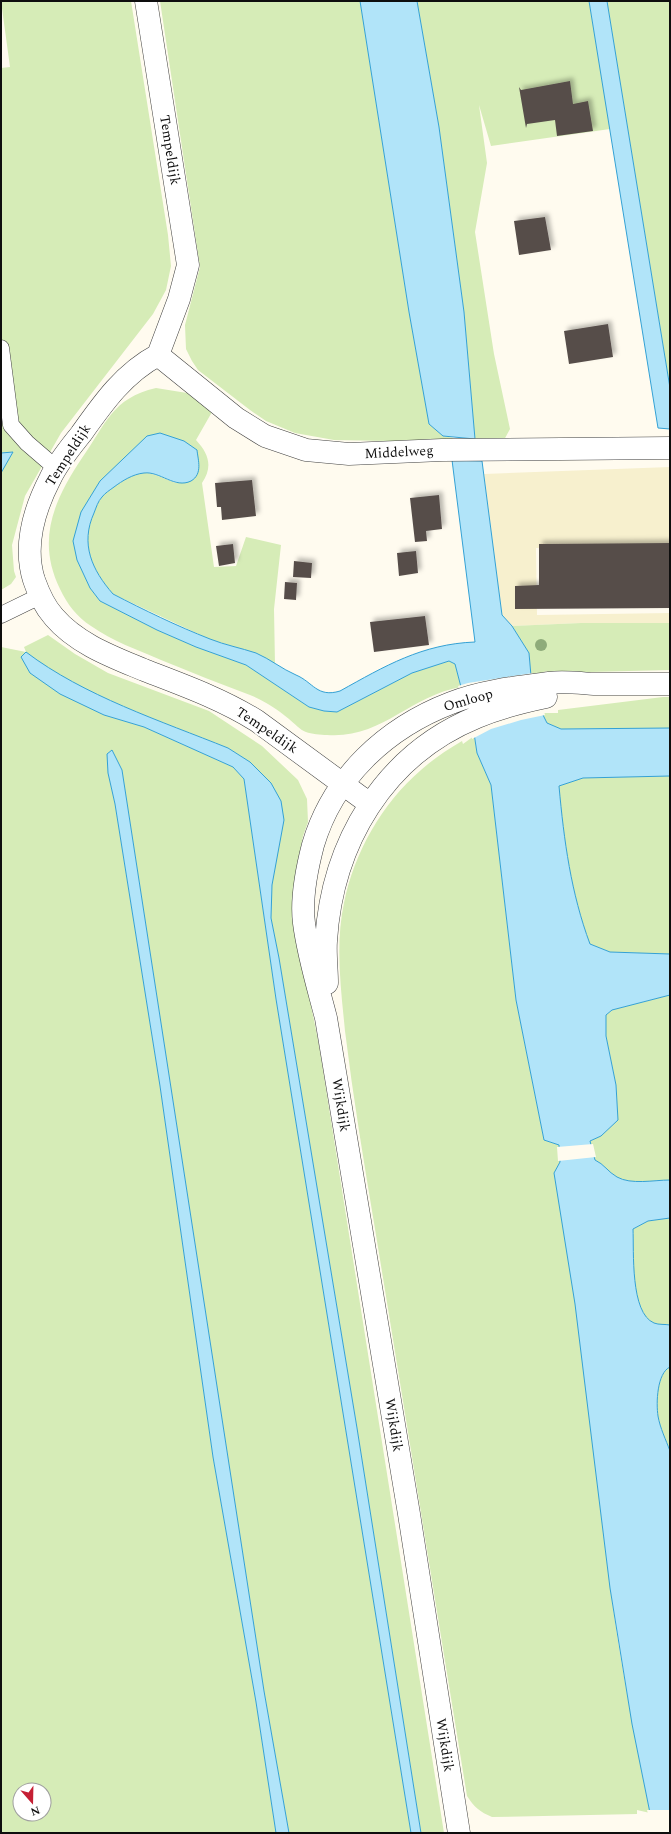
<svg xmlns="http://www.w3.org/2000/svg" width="671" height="1834" font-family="Spectral,serif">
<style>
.farmland{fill:#f7f0ce}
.green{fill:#d6ecb7;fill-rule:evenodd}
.water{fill:#b1e4f9;stroke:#34a1d4}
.pier{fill:#fffbef}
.building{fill:#574e4a;filter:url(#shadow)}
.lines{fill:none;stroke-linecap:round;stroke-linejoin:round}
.service-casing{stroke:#414141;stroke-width:17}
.minor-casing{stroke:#414141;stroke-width:23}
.tertiary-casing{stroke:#414141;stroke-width:23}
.service{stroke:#fff;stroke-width:16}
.minor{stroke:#fff;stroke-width:22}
.tertiary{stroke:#fff;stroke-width:22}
.tree{fill:#8eab7a}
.labels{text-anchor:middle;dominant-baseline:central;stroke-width:4;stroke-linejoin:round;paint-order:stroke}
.street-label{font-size:14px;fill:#0e0e0e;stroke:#fff}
</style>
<defs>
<filter id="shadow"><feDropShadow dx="3.5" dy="-3.5" stdDeviation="2" flood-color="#0004"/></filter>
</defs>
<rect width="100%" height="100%" fill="#fffbef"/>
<!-- farmland -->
<path class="farmland" d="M670,467V545L536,548L537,615L670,613V623H581L512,626L502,615L484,474Z"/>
<!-- green -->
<path class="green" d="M1,1H131L168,235L171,266L166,290L153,314L61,433L25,496L12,545L14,571L16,577L11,584L1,590V473L12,452L1,453V68L10,67Z
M160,1H360L409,312L429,424L443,436L454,438L444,442L334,440L295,433L266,421L250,410L198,370L192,361L186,349L185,325L200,267Z
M417,1H589L610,129L491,146L479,105L487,163L475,232L494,354L510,429L504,440L471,442V438L475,439L464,312L439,127Z
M607,1H670V388Z
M156,388L187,393L212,412L196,440C209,454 213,467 202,483L214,567L236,566L246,537L281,545L274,609L275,665L258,654L209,639L113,594C92,570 80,544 94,513C96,508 98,501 102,497C105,493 110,490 114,487C122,481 133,474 144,473C153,472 167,480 176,483L197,450L100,481L77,560L90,588L100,601L157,630L196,647L246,665L309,707L324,711L337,712L412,673L449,661L455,664L461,687C409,696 382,739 327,735C321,735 311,734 306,732C300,730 294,723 289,719C277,709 265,701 250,695C220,684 191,672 161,660C138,650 112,641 91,626C77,617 67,604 60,589C36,540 54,500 82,458C106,424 112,398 156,388Z
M581,623H670V670L548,673L547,671L531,676L529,653L512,626Z
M48,635L75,654L108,673L209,711L262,746L298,780L307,799L308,822L303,836L296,875L305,976L319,1045L444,1833H421L357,1428L279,958L271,918L272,885L278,845L271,783L250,762L228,748C161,721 84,696 26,653L89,707L104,715L144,727L233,767L244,779L276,999L411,1833H289L264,1691L122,770L112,750L108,773L115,804L160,1086L213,1457L256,1702L276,1833H1V647L26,652L24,647ZM20,1790H44V1814H20Z
M663,697H670V728L561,729L547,723L542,713H558V710Z
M474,736L477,753L491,785L516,1000L544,1140L559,1145L560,1162L554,1173C581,1309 592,1448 610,1586C620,1662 635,1738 650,1813L637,1810V1814L492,1817C480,1812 474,1807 467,1796C436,1607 406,1418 375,1229C364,1163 353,1097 345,1031C341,989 335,945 344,903C354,853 382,803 421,770C433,759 447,750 462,741L463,744Z
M670,776V954L610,952L590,944C571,892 564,841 559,786L582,778Z
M670,995V1180C654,1180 631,1185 617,1177C608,1172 604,1164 595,1160L590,1141L601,1136L618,1120L616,1085L606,1036V1015L612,1010Z
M670,1218V1325C665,1324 659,1325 654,1323C630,1313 634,1251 633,1229L648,1221Z
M670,1367V1451C666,1440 660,1428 658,1416C656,1403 657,1373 670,1367Z"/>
<!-- water -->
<path class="water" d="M360,1H417L439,127L464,312L475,439L443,436L429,424L409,312Z
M589,1H607L670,388V429L658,428Z
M160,433L184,441L197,450C198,460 203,474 191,481C175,489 160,471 144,473C133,474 122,481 114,487C110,490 105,493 102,497C98,501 96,508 94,513C80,544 92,570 113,594C144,610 177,626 210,639C225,645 241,648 256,653C270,659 282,669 296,675C313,682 317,698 340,691C385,666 422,644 475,642L452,460L482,461L502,615L512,626L529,653L531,676L542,713L547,723L561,729L670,728V776L583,778L559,786C564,841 571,893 590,944L610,952L670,954V995L612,1010L606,1015V1036L616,1085L618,1120L601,1136L590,1141L595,1160C604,1164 608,1172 617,1177C631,1185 654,1180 670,1180V1218L648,1221L633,1229C634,1251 630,1313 654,1323C659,1325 665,1324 670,1325V1367C657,1373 656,1403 658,1416C660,1428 666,1440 670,1451V1833L650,1813L632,1724L610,1588L575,1304L554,1173L560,1162L559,1145L544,1140L516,1000L491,785L477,753L470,707L461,687L455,664L449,661L412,673L337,712L324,711L309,707L246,665L196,647L157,630L100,601L90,588L77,560L73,541L81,512L100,481L147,436Z
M13,452L1,473V453Z
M26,652C84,696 161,721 228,748L250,762L271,783L281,801L284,820L272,885L271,918L279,958L357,1428L421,1833H411L276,999L244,779L233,767L144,727L104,715L60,694L30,673L21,657Z
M112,750L122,770L264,1691L289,1833H276L256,1702L213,1457L160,1086L115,804L108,773L107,754Z"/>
<!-- pier -->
<path class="pier" d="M533,673L545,715L521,720L491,729L472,739L468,708L458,686L468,683Z
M593,1144L596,1157L558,1161L557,1147Z
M647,1810H670V1833H653Z"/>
<!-- building -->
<path class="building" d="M570,81L573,104L588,101L593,131L557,136L555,120L527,124L526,128L519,87L521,90Z
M545,217L551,250L519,255L514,221Z
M608,324L613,357L569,364L564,331Z
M252,480L256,516L222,520L221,507H217L215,483Z
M439,495L442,529L426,531L427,541L415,542L410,498Z
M670,543V608L515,609V586L539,585V544Z
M233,544L235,563L219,566L216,546Z
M416,551L418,573L399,576L397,553Z
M294,561L312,563L311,578L293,577Z
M285,582L297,583L296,600L284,599Z
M425,616L429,645L374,652L370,622Z"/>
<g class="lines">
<!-- service casing -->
<g class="service-casing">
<path id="service" d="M1,348L11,425L27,443L56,468
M1,615L40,596"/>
</g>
<!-- minor casing -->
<g class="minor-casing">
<path id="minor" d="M158,355L236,418L265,436L306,450L349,454L442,450L670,448"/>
</g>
<!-- tertiary casing -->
<g class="tertiary-casing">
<path id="tertiary" d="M146,1L188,265L179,299L158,355C124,373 103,403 81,434C70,448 58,462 50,479C34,510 23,545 34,580C39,594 44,606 54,617C77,644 113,657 144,670C183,685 222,699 257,721L370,804
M327,983C327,969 325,954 326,941C332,843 384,755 477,717C499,708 522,702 546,697
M459,1833L409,1514L326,1018C318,987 308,955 304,923C301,900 307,868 313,845C333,777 386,728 451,703C481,691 517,687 549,683C563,681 579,683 594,684C620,684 645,684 670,684"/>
</g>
<!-- service -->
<use href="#service" class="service"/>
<!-- minor -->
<use href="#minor" class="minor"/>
<!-- tertiary -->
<use href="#tertiary" class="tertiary"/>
</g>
<!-- trees -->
<circle class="tree" cx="541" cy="645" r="6"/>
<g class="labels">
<!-- street labels -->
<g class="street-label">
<text transform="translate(170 150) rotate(81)">Tempeldijk</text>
<text transform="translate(399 452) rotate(-3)">Middelweg</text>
<text transform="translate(68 455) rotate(-57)">Tempeldijk</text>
<text transform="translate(468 700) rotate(-16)">Omloop</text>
<text transform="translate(267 730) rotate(34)">Tempeldijk</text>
<text transform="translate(341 1105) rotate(81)">Wijkdijk</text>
<text transform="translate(394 1425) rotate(81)">Wijkdijk</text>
<text transform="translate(445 1745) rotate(81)">Wijkdijk</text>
</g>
</g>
<!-- border -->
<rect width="671" height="1834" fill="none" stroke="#0e0e0e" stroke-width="4"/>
<!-- north arrow -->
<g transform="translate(32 1802) rotate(160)"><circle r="19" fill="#ffffff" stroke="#9f9f9f"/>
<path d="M0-3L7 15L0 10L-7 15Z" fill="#c51f34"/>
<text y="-6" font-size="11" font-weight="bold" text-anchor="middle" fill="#0e0e0e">N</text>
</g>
</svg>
